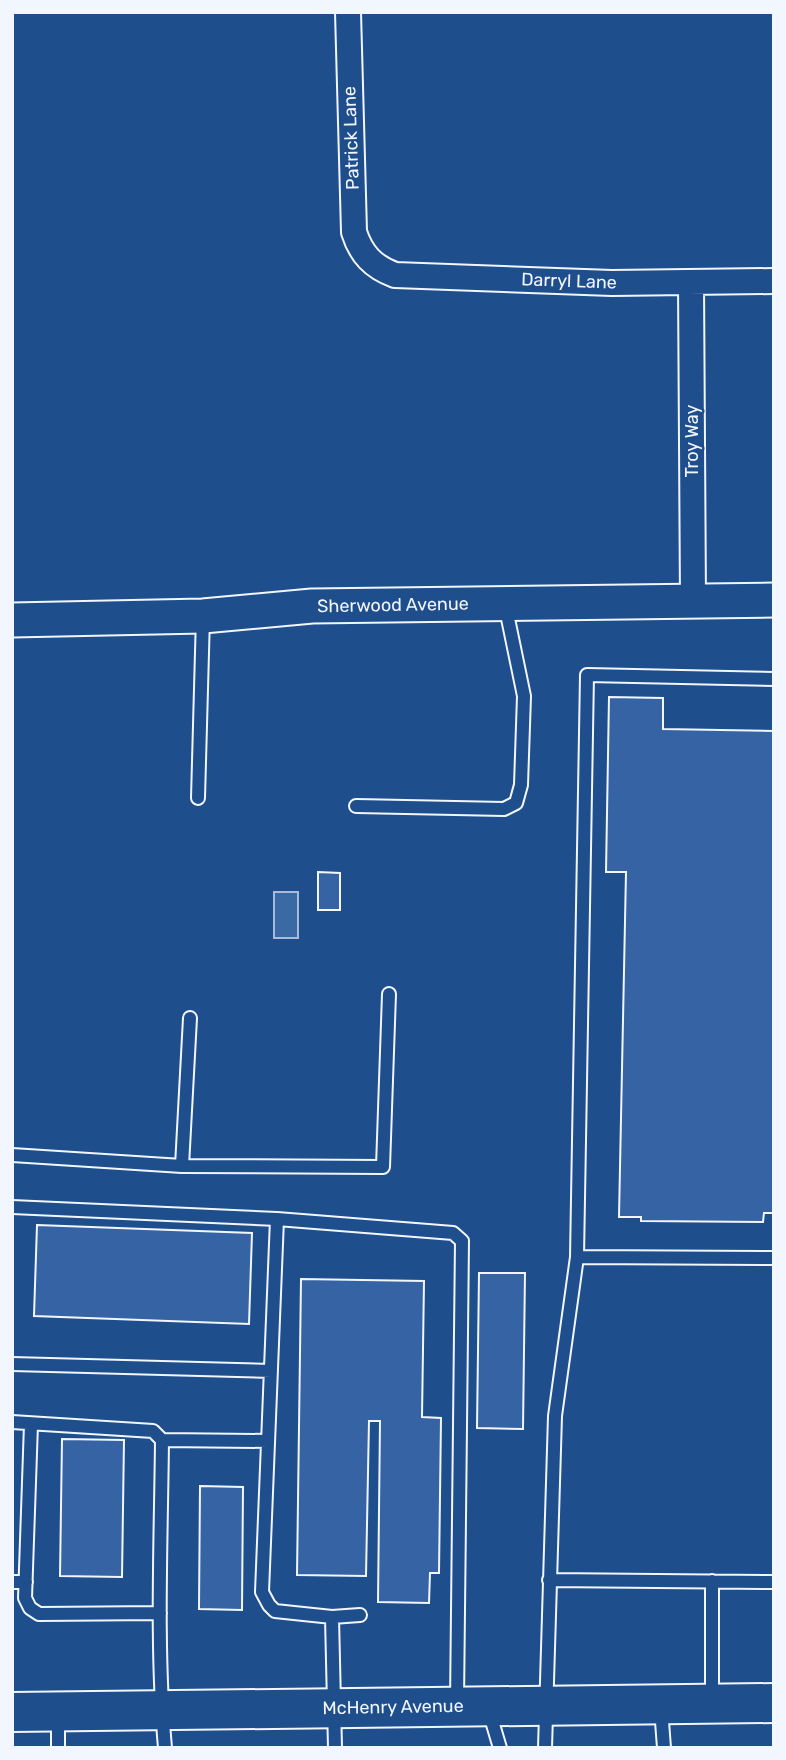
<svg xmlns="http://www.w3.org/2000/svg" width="786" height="1760" font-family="Rubik,sans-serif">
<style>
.water{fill:#3b69a3;stroke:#a8bbd7;stroke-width:2}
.building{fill:#3563a3;stroke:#f2f6ff;stroke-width:2}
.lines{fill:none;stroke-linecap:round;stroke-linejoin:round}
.lane-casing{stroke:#f2f6ff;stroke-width:16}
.street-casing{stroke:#f2f6ff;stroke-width:28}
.secondary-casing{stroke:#f2f6ff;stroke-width:37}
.primary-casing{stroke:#f2f6ff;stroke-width:42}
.lane{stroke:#1f4e8c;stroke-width:12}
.street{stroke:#1f4e8c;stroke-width:24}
.secondary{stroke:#1f4e8c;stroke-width:33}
.primary{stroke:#1f4e8c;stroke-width:38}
.labels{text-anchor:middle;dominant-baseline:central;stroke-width:5;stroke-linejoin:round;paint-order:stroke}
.street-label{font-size:18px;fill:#f2f6ff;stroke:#1f4e8c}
</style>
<rect width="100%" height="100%" fill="#1f4e8c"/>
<!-- water -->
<path class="water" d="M274,892H298V938H274Z"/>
<!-- building -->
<path class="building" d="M609,697L663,698V729L774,731V1213H764L763,1222L641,1221V1217H619L626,872H606Z
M318,872L340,873V910H318Z
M37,1225L252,1233L249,1324L34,1316Z
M479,1273H525L523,1429L477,1428Z
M301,1279L424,1281L422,1417L441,1418L439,1573H430L429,1603L378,1602L380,1421H369L366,1576L297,1575Z
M62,1439L124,1440L122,1577L60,1576Z
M200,1486L243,1487L242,1610L199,1609Z"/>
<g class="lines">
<!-- lane casing -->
<g class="lane-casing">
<path id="lane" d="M198,798L203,616
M356,806L504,809L516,803L521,785L524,696L505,604
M12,1155L182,1166L383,1167L389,994
M182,1166L190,1018
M12,1207L277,1219L453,1233L462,1241L457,1703
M277,1219L262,1592L269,1605L275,1611L332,1617L360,1615
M577,1257L774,1258
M12,1364L271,1371
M12,1422L153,1431L162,1440L268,1441
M31,1424L25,1598L30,1608L39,1614L160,1613
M162,1440C161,1542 156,1646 165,1748
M549,1580L774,1582
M712,1581V1700
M12,1582H26
M332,1617L335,1748
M661,1708L664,1748
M489,1711L500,1748
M58,1717V1748
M545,1748L555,1416L577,1257L587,675L774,679"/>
</g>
<!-- street casing -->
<g class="street-casing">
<path id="street" d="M348,12L354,232C361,254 373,267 395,275L612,283L774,281
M691,282L693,601"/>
</g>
<!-- secondary casing -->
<g class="secondary-casing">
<path id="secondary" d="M12,620L203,616L312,606L774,600"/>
</g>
<!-- primary casing -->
<g class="primary-casing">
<path id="primary" d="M12,1712L774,1703"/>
</g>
<!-- lane -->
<use href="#lane" class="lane"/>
<!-- street -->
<use href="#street" class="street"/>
<!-- secondary -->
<use href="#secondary" class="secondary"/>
<!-- primary -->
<use href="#primary" class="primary"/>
</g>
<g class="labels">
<!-- street labels -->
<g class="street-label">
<text transform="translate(351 138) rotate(-92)">Patrick Lane</text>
<text transform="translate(569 281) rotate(2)">Darryl Lane</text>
<text transform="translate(692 441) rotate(-90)">Troy Way</text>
<text transform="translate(393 605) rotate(-1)">Sherwood Avenue</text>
<text transform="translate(393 1707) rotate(-1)">McHenry Avenue</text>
</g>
</g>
<!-- border -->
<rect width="786" height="1760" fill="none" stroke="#f2f6ff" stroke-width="28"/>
</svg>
